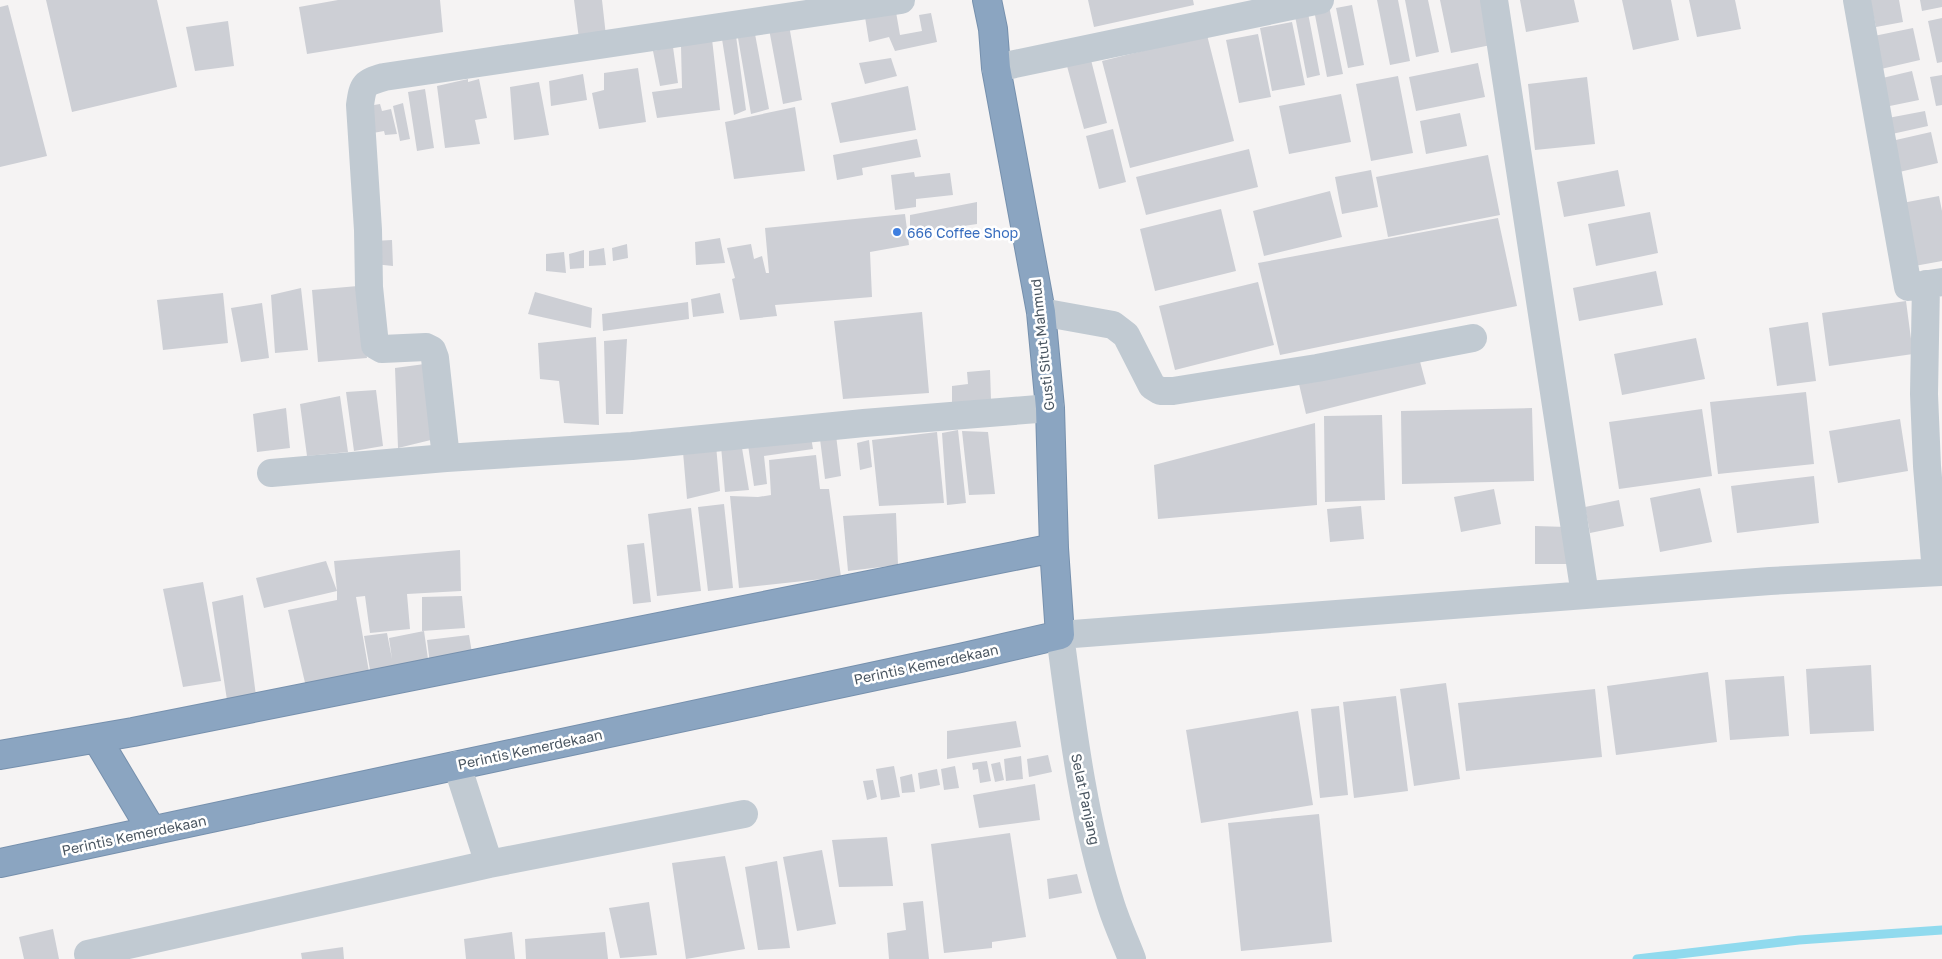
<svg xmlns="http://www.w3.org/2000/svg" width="1942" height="959" font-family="'Golos Text',sans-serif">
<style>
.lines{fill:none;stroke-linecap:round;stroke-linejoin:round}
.stream{stroke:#90daee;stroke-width:9}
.building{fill:#cdcfd5}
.highway-casing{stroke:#7690ad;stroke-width:30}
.minor{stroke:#c1cad2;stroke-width:28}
.highway{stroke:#8ba5c1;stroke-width:28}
.shop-dot{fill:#3f7fe0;stroke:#fff;stroke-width:2}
.labels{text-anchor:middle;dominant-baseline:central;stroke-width:5;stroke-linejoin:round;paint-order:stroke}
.shop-label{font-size:14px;fill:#366cbe;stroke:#fff;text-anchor:start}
.street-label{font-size:14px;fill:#4a5661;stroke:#fff}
</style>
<rect width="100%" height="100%" fill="#f5f3f3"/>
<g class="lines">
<!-- stream -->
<path class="stream" d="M1637,959L1799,940L1942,930"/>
</g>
<!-- building -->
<path class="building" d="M46,0H157L177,87L72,112Z
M338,0H440L443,32L307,54L299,7Z
M574,0H602L606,36L579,39Z
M1088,0H1193L1194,5L1094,27Z
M1377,0H1398L1410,61L1390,65Z
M1405,0H1428L1439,52L1416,57Z
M1440,0H1482L1491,45L1451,53Z
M1520,0H1574L1579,22L1526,32Z
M1622,0H1671L1679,40L1633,50Z
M1689,0H1735L1741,29L1697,37Z
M1870,0H1899L1903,22L1876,27Z
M1920,0H1942V7L1922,11Z
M8,5L47,156L0,167V7Z
M1352,5L1364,65L1348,68L1336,8Z
M1329,6L1343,74L1327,77L1314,10Z
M896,12L900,35L922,31L919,15L931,13L937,42L895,51L889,37L869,42L865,17Z
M1308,13L1320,75L1307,78L1295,16Z
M1942,18V62L1937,63L1928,21Z
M228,21L234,66L195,71L186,27Z
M1292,22L1305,85L1272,91L1260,28Z
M789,25L802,100L783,104L769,29Z
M1913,28L1920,60L1881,69L1874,36Z
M755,34L769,109L751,114L738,38Z
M1258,34L1271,97L1239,103L1226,40Z
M1207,35L1234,141L1130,168L1102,61Z
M736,36L746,110L734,115L722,39Z
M712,39L720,110L657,118L652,92L682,88L681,46Z
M673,47L678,83L660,86L653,51Z
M891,58L897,76L865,84L859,63Z
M1091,60L1107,123L1084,129L1067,66Z
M1478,63L1485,97L1416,111L1409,77Z
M638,68L646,122L599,129L592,93L604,90V73Z
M1912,71L1919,100L1880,108L1874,80Z
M583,74L587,100L551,106L549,81Z
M1942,75V105L1936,106L1930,77Z
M1398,76L1413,153L1371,161L1356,84Z
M1587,77L1595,144L1535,150L1528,84Z
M468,79V82L479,79L487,118L475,120L480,144L445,148L437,86Z
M539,82L549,135L514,140L510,87Z
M908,86L916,130L840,143L831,103Z
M425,89L434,148L417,151L408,92Z
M1341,94L1351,142L1289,154L1279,106Z
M403,103L410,139L400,141L393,106Z
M380,104L382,111L391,109L397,134L385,135L384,131L373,133L368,106Z
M795,107L805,171L734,179L725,122Z
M1925,111L1928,126L1892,134L1888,118Z
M1460,113L1467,146L1426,154L1420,121Z
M1113,129L1126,182L1099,189L1086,136Z
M1931,132L1938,163L1895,173L1887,142Z
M917,139L921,157L862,168L863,175L837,180L833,155Z
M1249,149L1258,187L1146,215L1136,177Z
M1488,155L1500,215L1388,237L1376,177Z
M1371,170L1378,207L1342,214L1335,177Z
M1618,170L1625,206L1564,217L1557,182Z
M914,172L915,177L950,173L953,195L916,199V207L895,210L891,175Z
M1330,191L1342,237L1264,256L1253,211Z
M1939,196L1942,211V261L1909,267L1897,204Z
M977,202V224L910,234V215Z
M1221,209L1236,271L1155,291L1140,229Z
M1650,212L1658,253L1596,266L1588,224Z
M905,214L909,245L870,252L872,297L775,305L777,316L740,320L732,279L735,278L727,248L751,244L754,259L762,256L766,273H769L765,228Z
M1498,218L1517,306L1280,355L1258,263Z
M720,238L725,263L696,265L695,242Z
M392,240L393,266L374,264L373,241Z
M627,244L628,258L613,261L612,248Z
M604,248L606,265L589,266V251Z
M584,250V268L570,269L569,254Z
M564,252L566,273L546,271V254Z
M1656,271L1663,305L1579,321L1573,288Z
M1258,282L1274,345L1175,370L1159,306Z
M358,286L367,358L318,362L312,290Z
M301,288L308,350L275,353L271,295Z
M535,292L592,308L591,328L528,314Z
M223,293L228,343L163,350L157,300Z
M720,293L724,313L693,317L691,299Z
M1906,301L1913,354L1829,366L1822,313Z
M688,302L689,319L603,331L602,314Z
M262,303L269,358L241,362L231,308Z
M922,312L929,393L843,399L834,321Z
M1808,322L1816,381L1777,386L1769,328Z
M596,337L599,425L564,423L559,381L540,379L538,343Z
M1696,338L1705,379L1622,395L1614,354Z
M627,339L623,414H606L604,341Z
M1418,354L1426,384L1306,414L1299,384Z
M432,363L439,438L398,448L395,368Z
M990,370L991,400L952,406V386L968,384L967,372Z
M376,390L383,446L354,451L346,392Z
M1806,392L1814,464L1718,474L1710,402Z
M340,396L348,452L307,456L300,404Z
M286,408L290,448L257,452L253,414Z
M1532,408L1534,481L1402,484L1401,411Z
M1702,409L1712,476L1619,489L1609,422Z
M1382,415L1385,500L1325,502L1324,416Z
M1900,419L1908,471L1838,483L1829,431Z
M1315,423L1317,505L1158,519L1154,465Z
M958,430L966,503L947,505L942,433Z
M962,431L988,432L995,494L969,495Z
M937,432L944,503L879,506L872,440Z
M836,435L841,476L825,479L820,439Z
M811,437L813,449L764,456L767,484L754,486L748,445Z
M869,440L872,467L860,470L857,443Z
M741,442L749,490L725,492L721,446Z
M716,445L720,491L687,499L683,452Z
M816,455L820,489H829L841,577L739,588L730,496L758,497L771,495L769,460Z
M1814,476L1819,523L1737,533L1731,486Z
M1700,488L1712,542L1660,552L1650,498Z
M1494,489L1501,524L1461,532L1454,497Z
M1619,500L1624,526L1590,533L1585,507Z
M724,504L733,588L708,591L698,507Z
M1361,506L1364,539L1330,542L1327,509Z
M691,508L701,591L657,596L648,514Z
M896,513L898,565L848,571L843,516Z
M1535,526L1567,527V564H1535Z
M644,543L651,602L633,604L627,545Z
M460,550L461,591L407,594L410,629L370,633L365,596L356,597L369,672L306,687L288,610L337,600V591L264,608L256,578L326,561L337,591L334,561Z
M203,582L221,681L183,687L163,589Z
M243,595L256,696L227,700L212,602Z
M462,596L465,628L422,631V597Z
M424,631L429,666L372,681L364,636L387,633L392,659L389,638Z
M469,635L473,659L430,664L427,640Z
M1871,665L1874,731L1810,734L1806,669Z
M1708,672L1717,742L1616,755L1607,686Z
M1784,676L1789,736L1730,740L1725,680Z
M1446,683L1460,779L1414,786L1400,689Z
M1595,689L1602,757L1466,771L1458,703Z
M1396,696L1408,791L1354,798L1343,702Z
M1339,706L1348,795L1320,798L1311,709Z
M1298,711L1313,805L1201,823L1186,730Z
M1016,721L1021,747L947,759V731Z
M1048,755L1052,772L1029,777L1027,759Z
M1021,756L1023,779L1006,781L1004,759Z
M987,761L991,781L980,783L978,769L973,770L972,763Z
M1000,762L1004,780L995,782L991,764Z
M894,766L900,797L881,800L876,769Z
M955,766L959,788L944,790L941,769Z
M937,769L940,785L920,789L918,773Z
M912,774L915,792L902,793L900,777Z
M873,780L877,797L867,800L863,781Z
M1035,784L1040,820L979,828L973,795Z
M1319,814L1332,942L1241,951L1228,823Z
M1010,833L1026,937L992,942V948L944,953L931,844Z
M887,837L893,886L839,887L832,840Z
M822,850L836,924L797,931L783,857Z
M725,856L745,949L686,959L672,863Z
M777,861L790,948L758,950L745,867Z
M1077,874L1082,893L1049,899L1047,879Z
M923,901L929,959H889L887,933L906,930L903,903Z
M649,902L657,955L620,958L609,908Z
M53,929L59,959H24L19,937Z
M512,932L515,959H466L464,939Z
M605,932L608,959H526L525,939Z
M343,947L344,959H302L301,953Z"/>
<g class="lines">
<!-- highway casing -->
<g class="highway-casing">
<path id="highway" d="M97,739L152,831
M0,755L133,732L1054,548
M0,863L960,658L1060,635L1054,548L1050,408L1041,312L996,68L993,29L987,0"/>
</g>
<!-- minor -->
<path class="minor" d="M1494,0L1585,595
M1857,0L1908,287L1942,282
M996,68L1320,0
M1926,284L1924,394L1927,466L1936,572
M1041,312L1113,325L1126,335L1152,386L1160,391H1173L1317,368L1473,338
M446,458L435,358L432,350L426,347L382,349L375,345L369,287L368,230L360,105C363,84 364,83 384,77L901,0
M271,473L446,458L632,446L864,423L1050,408
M489,864L744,814
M88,954L489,864L457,765
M1132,959C1125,941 1117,924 1111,905C1083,818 1072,725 1060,635L1770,581L1942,572"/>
<!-- highway -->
<use href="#highway" class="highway"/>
</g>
<!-- markers -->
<circle class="shop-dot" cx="897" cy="232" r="5"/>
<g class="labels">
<!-- shop labels -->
<g class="shop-label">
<text x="907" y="232">666 Coffee Shop</text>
</g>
<!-- street labels -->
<g class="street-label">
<text transform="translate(1042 345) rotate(-96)">Gusti Situt Mahmud</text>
<text transform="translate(926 664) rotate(-12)">Perintis Kemerdekaan</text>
<text transform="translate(530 749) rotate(-12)">Perintis Kemerdekaan</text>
<text transform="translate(1086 799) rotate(78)">Selat Panjang</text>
<text transform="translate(134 835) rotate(-12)">Perintis Kemerdekaan</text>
</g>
</g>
</svg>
